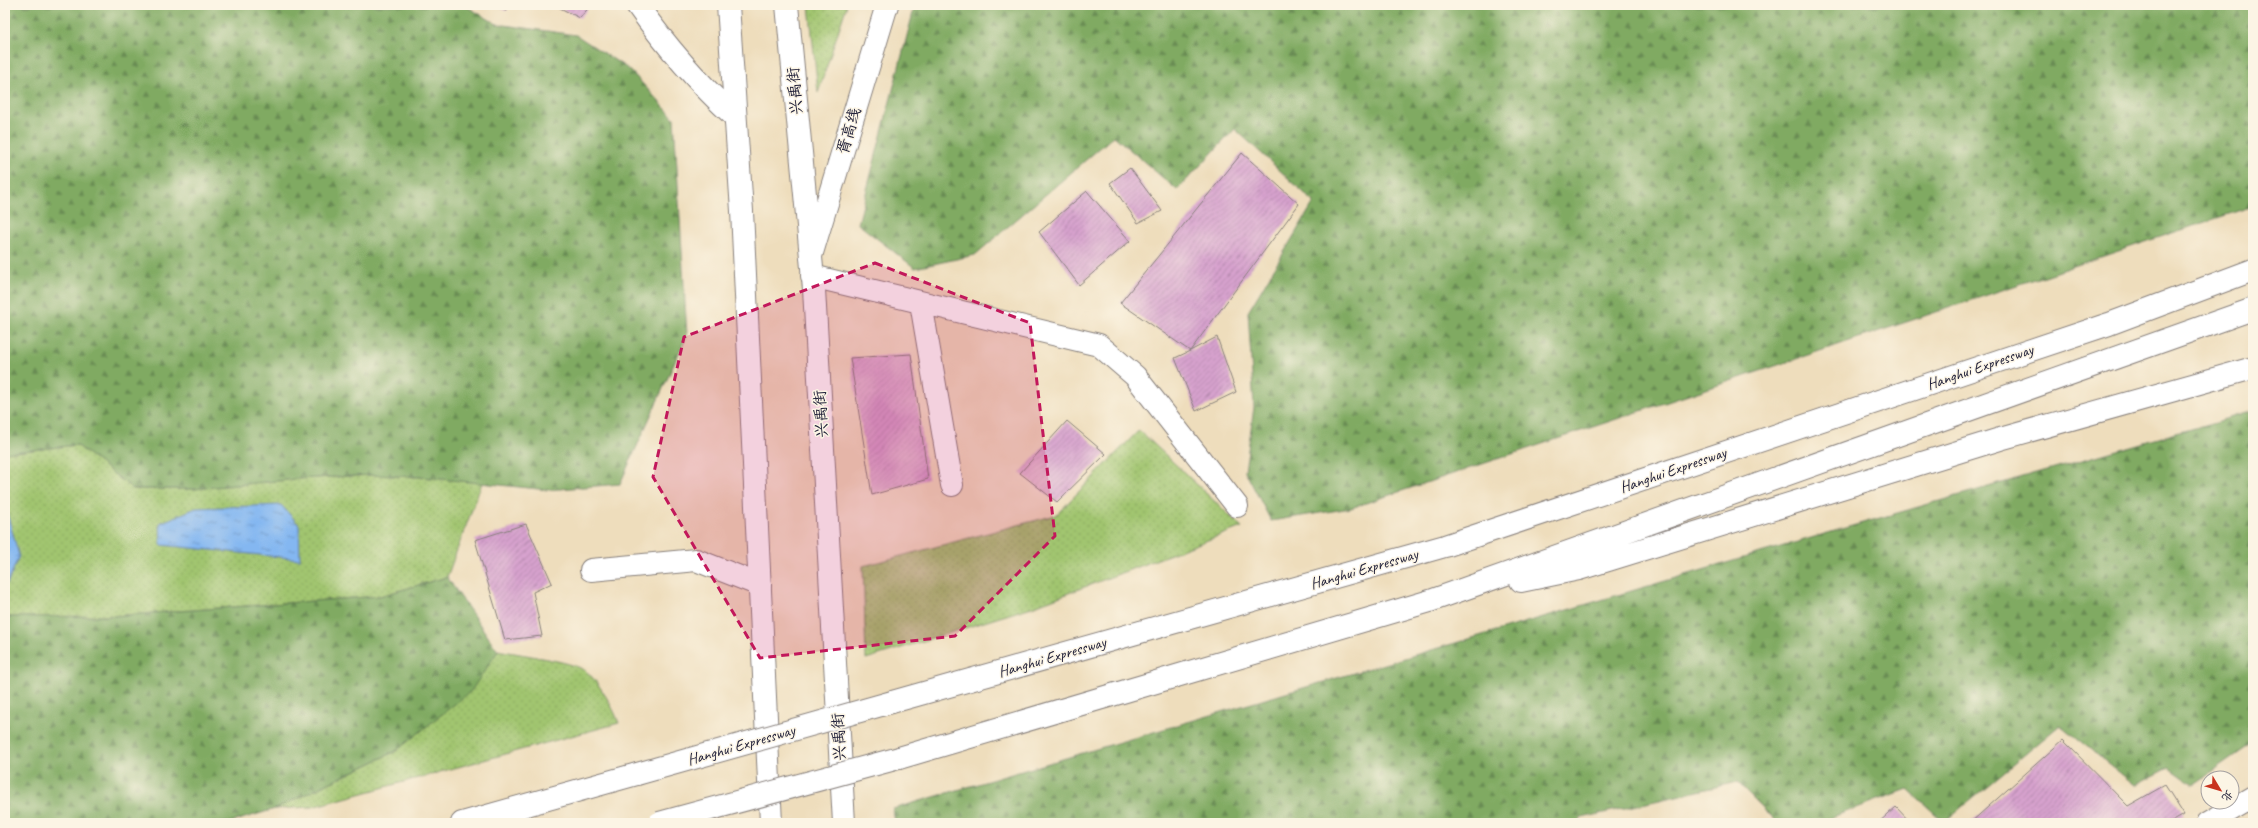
<svg xmlns="http://www.w3.org/2000/svg" width="2258" height="828" font-family="Caveat,'LXGW WenKai TC',sans-serif">
<style>
.grass{fill:url(#grass-dots);stroke:#627455}
.forest{fill:url(#forest-firs);stroke:#51664e}
.water{fill:url(#water-ripples);stroke:#536c96}
.building{fill:url(#building-hatch)}
.lines{fill:none;stroke-linecap:round;stroke-linejoin:round}
.minor-casing{stroke:#88807c;stroke-width:24}
.major-casing{stroke:#88807c;stroke-width:24}
.highway-casing{stroke:#88807c;stroke-width:24}
.minor{stroke:#fff;stroke-width:22}
.major{stroke:#fff;stroke-width:22}
.highway{stroke:#fff;stroke-width:22}
.highway-bridge-casing{stroke:#88807c;stroke-width:24;stroke-linecap:butt}
.highway-bridge{stroke:#fff;stroke-width:22}
.marked{fill:#c2185b;fill-opacity:0.2;stroke:#c2185b;stroke-width:3;stroke-dasharray:8 5;stroke-linejoin:round}
.labels{text-anchor:middle;dominant-baseline:central;stroke-width:3;stroke-linejoin:round;paint-order:stroke}
.street-label{font-size:16px;fill:#22223b;stroke:#fcf5e5}
</style>
<defs>
<pattern id="grass-dots" width="8" height="8" patternUnits="userSpaceOnUse"><rect width="8" height="8" fill="#a1c56f"/><path d="M2 2h.1M6 6h.1" fill="none" stroke="#8aa961" stroke-width="1.8" stroke-linecap="round"/></pattern>
<pattern id="forest-firs" width="22" height="20" patternUnits="userSpaceOnUse"><rect width="22" height="20" fill="#80aa62"/><path d="M5 1l3.5 6h-7zM16 11l3.5 6h-7z" fill="#688a52"/></pattern>
<pattern id="water-ripples" width="26" height="14" patternUnits="userSpaceOnUse"><rect width="26" height="14" fill="#84b7f1"/><path d="M2 4q2-2 4 0t4 0M15 11q2-2 4 0t4 0" fill="none" stroke="#6c94c4"/></pattern>
<pattern id="building-hatch" width="6" height="6" patternUnits="userSpaceOnUse"><rect width="6" height="6" fill="#d7a2ce"/><path d="M-1 1l2-2M0 6l6-6M5 7l2-2" fill="none" stroke="#ae84a8"/></pattern>
</defs>
<rect width="100%" height="100%" fill="#fcf5e5"/>
<filter id="ink" filterUnits="userSpaceOnUse"><feTurbulence type="fractalNoise" baseFrequency=".025" numOctaves="2"/><feDisplacementMap in="SourceGraphic" scale="8" xChannelSelector="R" yChannelSelector="G"/><feConvolveMatrix kernelMatrix="1 2 1 2 8 2 1 2 1" color-interpolation-filters="sRGB"/></filter>
<filter id="wash" filterUnits="userSpaceOnUse"><feTurbulence type="fractalNoise" baseFrequency=".012" numOctaves="4" result="noise"/><feDisplacementMap in="SourceGraphic" scale="16" xChannelSelector="R" yChannelSelector="G"/><feGaussianBlur stdDeviation="0.9" result="paint"/><feColorMatrix in="noise" values="0 0 0 0 0 0 0 0 0 0 0 0 0 0 0 0 0 1.4 0 .05"/><feComposite in="paint" operator="in"/></filter>
<g filter="url(#wash)">
<rect width="100%" height="100%" fill="#eeddbc"/>
<!-- grass -->
<path class="grass" d="M809,5H847L818,93Z
M1139,430L1242,527L1032,607L866,659L863,566L1056,515Z
M77,445L133,489H194L297,479L371,475L421,477L482,483L447,577L380,596L113,616L5,617V453Z
M498,650C516,654 573,661 586,671C599,682 613,707 619,723L312,807L275,809L396,751Z"/>
<!-- forest -->
<path class="forest" d="M5,5H464L497,24L576,35L630,70L674,118L687,335L620,484L548,490L421,477L371,475L297,479L194,489H133L77,445L5,453Z
M915,5H2253V206L1351,508L1271,521L1245,471L1254,407L1248,312L1314,202L1235,129L1177,190L1114,136L975,255L915,268L858,224Z
M2253,411V743L2193,785L2169,768L2135,785L2060,725L1944,822L1908,789L1816,823H1778L1737,782L1582,818L1576,823H895L893,809L1838,530Z
M447,577L498,651L471,691L396,751L275,809L228,823H5V617L113,616L380,596Z"/>
<!-- water -->
<path class="water" d="M281,505L299,525L300,559L161,545L160,523L196,508Z
M5,512L7,513L19,556L7,584Z"/>
<g id="blocks">
<!-- building -->
<path class="building" d="M495,5H510L506,11Z
M554,5H591L580,18Z
M1242,153L1299,204L1190,351L1217,337L1236,392L1196,411L1175,358L1190,351L1120,303Z
M1130,168L1162,211L1138,223L1110,183Z
M1087,191L1130,241L1079,285L1039,232Z
M911,354L928,479L872,495L850,358Z
M1067,421L1106,454L1057,502L1020,473Z
M526,524L552,583L533,592L542,636L505,640L475,540Z
M2063,740L2128,806L2165,785L2184,815L2170,823H1970Z
M1896,807L1911,823H1878Z"/>
</g>
</g>
<g filter="url(#ink)">
<use href="#blocks" fill-opacity="0" stroke="#88807c" stroke-width="1"/>
<g class="lines">
<!-- minor casing -->
<g class="minor-casing">
<path id="minor" d="M637,5C666,46 698,83 735,117
M811,256L887,5
M812,276L1099,345L1135,376L1237,506
M921,303L952,485
M591,570L696,560L760,585
M2208,823L2253,797"/>
</g>
<!-- major casing -->
<g class="major-casing">
<path id="major" d="M728,5L742,211L771,823
M787,5L814,289L844,823"/>
</g>
<!-- highway casing -->
<g class="highway-casing">
<path id="highway" d="M1521,581L1579,569L2000,439L2253,368
M892,702L1445,546L2109,324L2253,270
M899,758L1430,601L2253,309
M462,823L637,774"/>
</g>
<!-- minor -->
<use href="#minor" class="minor"/>
<!-- major -->
<use href="#major" class="major"/>
<!-- highway -->
<use href="#highway" class="highway"/>
<!-- highway-bridge casing -->
<g class="highway-bridge-casing">
<path id="highway-bridge" d="M637,774L892,702
M659,823L899,758"/>
</g>
<!-- highway-bridge -->
<use href="#highway-bridge" class="highway-bridge"/>
</g>
</g>
<!-- marked area -->
<path class="marked" d="M875,263L1030,323L1055,536L955,636L760,658L653,477L684,337Z"/>
<g class="labels">
<!-- street labels -->
<g class="street-label">
<text transform="translate(795 91) rotate(-95)">兴禹街</text>
<text transform="translate(849 131) rotate(-73)">胥高线</text>
<text transform="translate(1980 367) rotate(-19)">Hanghui Expressway</text>
<text transform="translate(821 414) rotate(-93)">兴禹街</text>
<text transform="translate(1673 470) rotate(-19)">Hanghui Expressway</text>
<text transform="translate(1364 569) rotate(-16)">Hanghui Expressway</text>
<text transform="translate(1052 657) rotate(-16)">Hanghui Expressway</text>
<text transform="translate(839 737) rotate(-93)">兴禹街</text>
<text transform="translate(741 745) rotate(-16)">Hanghui Expressway</text>
</g>
</g>
<!-- margin -->
<rect width="2258" height="828" fill="none" stroke="#fcf5e5" stroke-width="20"/>
<!-- north arrow -->
<g transform="translate(2220 790) rotate(128)"><circle r="19" fill="#fcf5e5" stroke="#a5a1a1"/>
<path d="M0-3L7 15L0 10L-7 15Z" fill="#c8321e"/>
<text y="-6" font-size="11" font-weight="bold" text-anchor="middle" fill="#22223b">北</text>
</g>
</svg>
